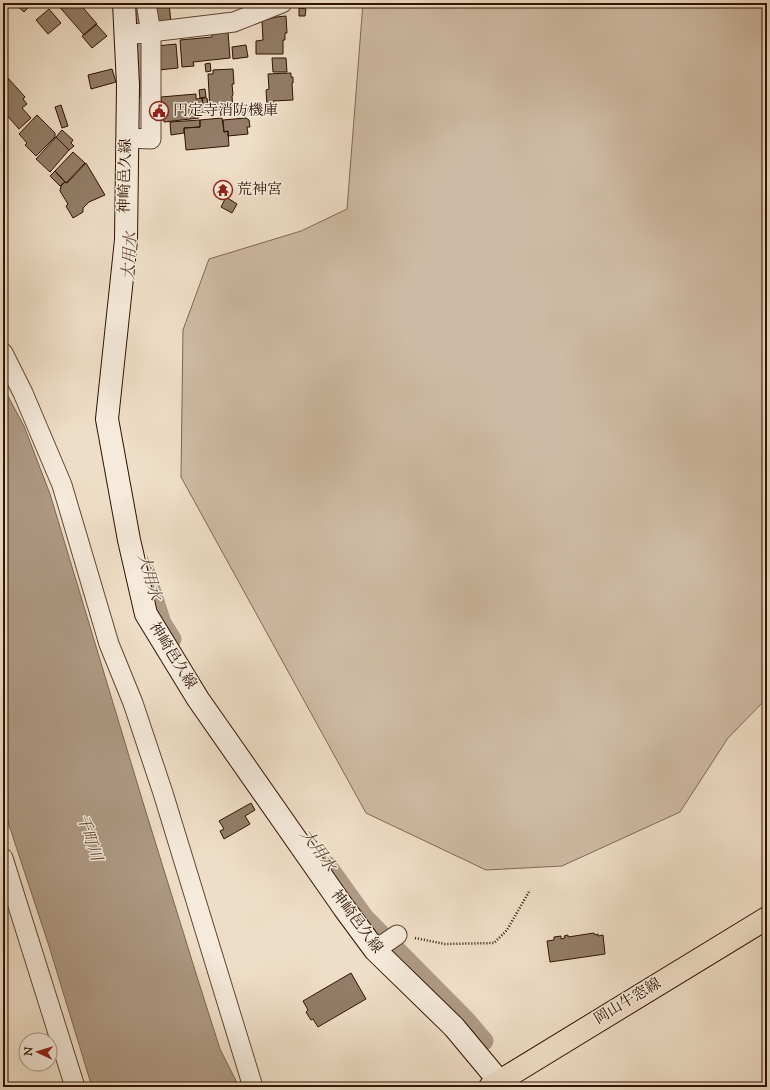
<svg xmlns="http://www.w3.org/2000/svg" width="770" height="1090" font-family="'Sorts Mill Goudy','Noto Serif JP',serif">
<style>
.green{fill:#cfbba5;stroke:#806753}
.water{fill:#ae9984;stroke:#7c6350}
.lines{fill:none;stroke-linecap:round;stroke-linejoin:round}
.canal{stroke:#ae9984;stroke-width:19}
.building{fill:#937d68;stroke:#301301}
.street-casing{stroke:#604632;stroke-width:21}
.secondary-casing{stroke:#301301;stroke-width:24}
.primary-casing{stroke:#301301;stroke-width:24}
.path{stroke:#301301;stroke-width:2.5;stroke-dasharray:1 2;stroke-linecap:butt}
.street{stroke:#f5eadb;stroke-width:19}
.secondary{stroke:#f5eadb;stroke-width:22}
.primary{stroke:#efdec7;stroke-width:22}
.labels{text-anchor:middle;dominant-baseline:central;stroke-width:3;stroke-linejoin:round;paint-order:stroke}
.poi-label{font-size:15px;fill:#301301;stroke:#f5eadb;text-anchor:start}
.street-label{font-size:15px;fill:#301301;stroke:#f5eadb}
.water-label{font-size:16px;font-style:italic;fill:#624935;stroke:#f5eadb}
</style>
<rect width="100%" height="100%" fill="#efdec7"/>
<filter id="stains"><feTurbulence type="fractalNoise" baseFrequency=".005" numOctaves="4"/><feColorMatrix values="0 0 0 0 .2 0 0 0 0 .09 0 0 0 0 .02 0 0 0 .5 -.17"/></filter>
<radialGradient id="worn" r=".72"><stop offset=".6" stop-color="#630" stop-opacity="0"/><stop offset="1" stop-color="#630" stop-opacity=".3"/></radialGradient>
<!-- green -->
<path class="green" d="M363,3H767V698L728,738L680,812L562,866L486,870L366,813L181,477L183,330L209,259L301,231L347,209Z"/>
<!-- water -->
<path class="water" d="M3,387L24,426L50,494L145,809L198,980L220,1049L239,1087H92L49,946L3,807Z"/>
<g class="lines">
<!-- canal -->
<path class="canal" d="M137,88L139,10L138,3
M145,571L162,623L172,639
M327,865L365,918L466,1020L484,1041"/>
</g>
<!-- building -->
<path class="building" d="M14,3H33L24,12Z
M56,3H79L97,24L84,35Z
M152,3H169L171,23L155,25Z
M299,8L306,9L305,16H299Z
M49,9L61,23L48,34L36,20Z
M286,16L287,33H285V40H283V54H256V41L263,40L262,21L276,17Z
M96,24L107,36L92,48L82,36Z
M228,32L230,58L193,62L194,66L182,67L180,40L212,37V34Z
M176,44L178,68L159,70L157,46Z
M246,45L248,57L233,59L232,47Z
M272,58H286L287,72H273Z
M210,63L211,71L206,72L205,64Z
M112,69L116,82L91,89L88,75Z
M233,69L234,84H232L233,95L232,96L233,109L210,111L208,74H213V70Z
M291,73V77H293V83H292L293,100L273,101V105H267L266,90L269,89L268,74Z
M7,77L25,97L23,99L27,104L22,108L31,118L19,129L3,111V80Z
M205,89L206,97L200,98L199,90Z
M196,94V99L202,98L204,112H198L199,118L164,122L161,97Z
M202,98H207L209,111L204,112Z
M61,105L68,126L62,128L55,107Z
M253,105L254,112L234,113L233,106Z
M37,115L55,133V137L36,156L25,145L27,143L19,134Z
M222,118L224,132L228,131L229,146L186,150L184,128L200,127V120Z
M246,118L249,120L250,127H247L248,134L228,136V131L224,132L223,120Z
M200,120V127L184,128V133L171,135L170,122Z
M62,130L73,140L71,143L74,146L69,150L56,137Z
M56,137L69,150L50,172L36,159Z
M73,152L85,163L66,183L55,171Z
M86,163L105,195L89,202L83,208V212L73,218L66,206L68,204L60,191L61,186L65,182L67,183Z
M55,171L65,182L60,186L50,176Z
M226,197L237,204L232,213L221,207Z
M251,803L255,810L245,816L250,824L224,839L220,831L224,829L219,821Z
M594,933L595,935L598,934V936L603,935L605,954L550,962L547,941L554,940V937L561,936V939L565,938L564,936L568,935V937Z
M351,973L366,999L318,1027L313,1019L311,1020L306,1012L308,1010L303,1001Z"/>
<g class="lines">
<!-- street casing -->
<g class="street-casing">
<path id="street" d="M126,35L234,22L282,3
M127,138L151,139V33L146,3
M3,353L23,393L62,485L109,644L133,703L163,793L253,1087
M3,858L75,1087
M375,950L397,935"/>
</g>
<!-- secondary casing -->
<g class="secondary-casing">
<path id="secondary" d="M124,3L128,85L126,240L107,419L129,540L146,614L198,699L344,908L375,950L454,1027L499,1081L502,1087"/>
</g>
<!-- primary casing -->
<g class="primary-casing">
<path id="primary" d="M490,1087L767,918"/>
</g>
<!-- path -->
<path class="path" d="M415,938L445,944L494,943L507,930L530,890"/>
<!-- street -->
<use href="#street" class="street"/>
<!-- secondary -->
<use href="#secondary" class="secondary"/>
<!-- primary -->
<use href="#primary" class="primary"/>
</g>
<!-- icons -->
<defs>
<g id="civic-ring" transform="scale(1)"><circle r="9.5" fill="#f5eadb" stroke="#8f2418" stroke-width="1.5"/><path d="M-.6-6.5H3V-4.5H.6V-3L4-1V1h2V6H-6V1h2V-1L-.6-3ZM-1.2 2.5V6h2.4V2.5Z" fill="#8f2418"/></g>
<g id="temple-ring" transform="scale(1)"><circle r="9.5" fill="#f5eadb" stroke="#8f2418" stroke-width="1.5"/><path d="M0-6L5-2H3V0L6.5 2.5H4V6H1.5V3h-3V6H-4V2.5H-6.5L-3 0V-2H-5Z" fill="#8f2418"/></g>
</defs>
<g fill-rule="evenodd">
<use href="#civic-ring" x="159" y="111"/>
<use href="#temple-ring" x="223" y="190"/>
</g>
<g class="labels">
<!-- poi labels -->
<g class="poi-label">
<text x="173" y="111">円定寺消防機庫</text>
<text x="237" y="190">荒神宮</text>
</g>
<!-- street labels -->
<g class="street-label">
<text transform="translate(126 176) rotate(-89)">神崎邑久線</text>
<text transform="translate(172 656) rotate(58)">神崎邑久線</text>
<text transform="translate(356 922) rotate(53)">神崎邑久線</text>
<text transform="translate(628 1002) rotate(-31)">岡山牛窓線</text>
</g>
<!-- water labels -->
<g class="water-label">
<text transform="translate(131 256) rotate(-87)">大用水</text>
<text transform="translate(148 577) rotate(74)">大用水</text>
<text transform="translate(88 838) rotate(71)">千町川</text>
<text transform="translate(317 851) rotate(54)">大用水</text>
</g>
</g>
<!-- margin -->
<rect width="770" height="1090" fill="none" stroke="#efdec7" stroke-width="16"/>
<rect x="4" y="4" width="762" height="1082" fill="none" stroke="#301301" stroke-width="2"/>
<rect x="8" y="8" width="754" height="1074" fill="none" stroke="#301301"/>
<!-- north arrow -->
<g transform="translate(38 1052) rotate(274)"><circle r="19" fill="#f5eadb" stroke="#a69484"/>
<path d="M0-3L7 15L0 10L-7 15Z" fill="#8f2418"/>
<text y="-6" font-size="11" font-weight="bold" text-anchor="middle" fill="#301301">N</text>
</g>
<rect width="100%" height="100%" filter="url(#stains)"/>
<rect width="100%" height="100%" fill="url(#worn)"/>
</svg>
